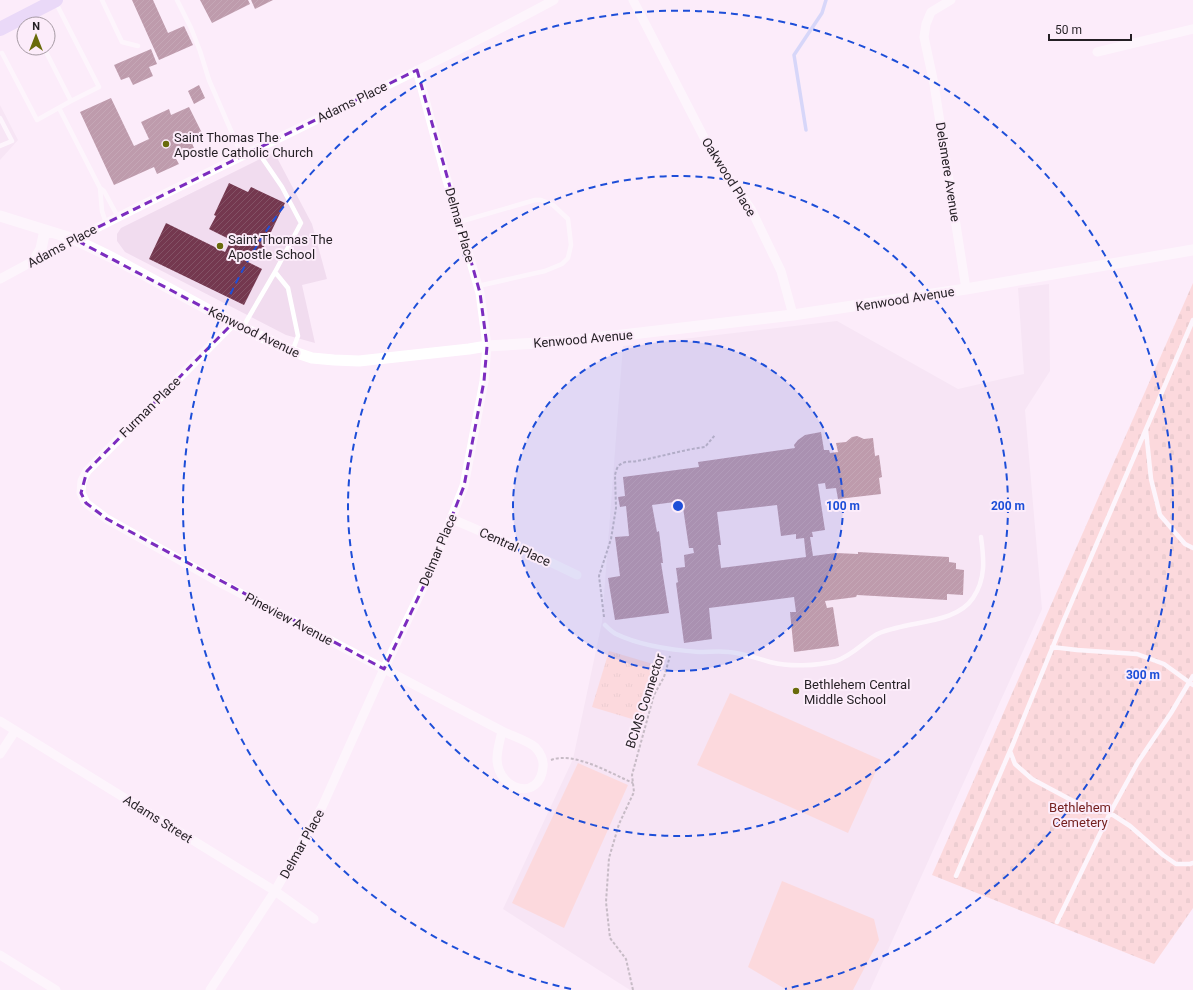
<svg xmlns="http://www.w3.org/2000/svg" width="1193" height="990" font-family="Roboto,sans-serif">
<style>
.built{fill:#f1dcef}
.green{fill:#fdc2bb}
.cemetery{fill:url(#cemetery-stones)}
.park{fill:url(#park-tufts)}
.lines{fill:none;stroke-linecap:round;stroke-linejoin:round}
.stream{stroke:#abbbf8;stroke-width:3.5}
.building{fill:url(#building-hatch);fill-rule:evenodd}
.path{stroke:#887e87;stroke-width:2;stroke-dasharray:3 2;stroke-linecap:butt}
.service{stroke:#fff;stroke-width:4.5}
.minor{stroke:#fff;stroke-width:9}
.tertiary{stroke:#fff;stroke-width:11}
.primary{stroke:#d5c0f7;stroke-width:14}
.marked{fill:none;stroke:#7b2cbf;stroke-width:3;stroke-dasharray:8 5;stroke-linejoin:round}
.ring{fill:none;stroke:#1d4ed8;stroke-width:2;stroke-dasharray:7 5}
.poi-dot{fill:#696b0b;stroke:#fcecfa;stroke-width:1.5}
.labels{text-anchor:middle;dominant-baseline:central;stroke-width:4;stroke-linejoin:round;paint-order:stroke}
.street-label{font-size:13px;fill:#241f24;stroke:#fcecfa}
.poi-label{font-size:13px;fill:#241f24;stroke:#fcecfa;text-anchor:start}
.park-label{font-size:13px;fill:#731e1d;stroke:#fcecfa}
.centre{fill:#1d4ed8;stroke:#fcecfa;stroke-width:2}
.ring-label{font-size:12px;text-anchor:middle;font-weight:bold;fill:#1d4ed8;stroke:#fcecfa;stroke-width:4;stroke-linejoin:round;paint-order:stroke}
</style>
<defs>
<pattern id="cemetery-stones" width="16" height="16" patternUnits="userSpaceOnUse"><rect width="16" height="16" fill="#fdc2bb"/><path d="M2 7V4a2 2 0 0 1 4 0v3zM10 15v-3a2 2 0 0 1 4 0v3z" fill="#d9a6a1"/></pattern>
<pattern id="park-tufts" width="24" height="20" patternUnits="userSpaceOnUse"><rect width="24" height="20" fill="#fdc2bb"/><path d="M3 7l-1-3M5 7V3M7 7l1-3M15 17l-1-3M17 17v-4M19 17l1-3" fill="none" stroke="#d9a6a1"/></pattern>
<pattern id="building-hatch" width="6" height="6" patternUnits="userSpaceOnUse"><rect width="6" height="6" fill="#74384f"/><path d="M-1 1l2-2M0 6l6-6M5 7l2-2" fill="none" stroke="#835265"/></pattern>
</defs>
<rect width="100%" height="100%" fill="#fcecfa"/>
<!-- built -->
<path class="built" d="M0,105L18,140L0,160Z
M274,152L312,224L327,279L302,285L315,343L286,335L125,252L117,241V234L121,228Z
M1049,284L1050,371L1025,410L1042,609L870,990H630L503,909L573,759L602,622L623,346L837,321L958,389L1024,374L1018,288Z"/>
<!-- green -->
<path class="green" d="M730,693L881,760L848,833L697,765Z
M578,763L628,785L564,928L512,903Z
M782,881L874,919L879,940L853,990H787L748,967Z"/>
<!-- cemetery -->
<path class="cemetery" d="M1193,283V908L1154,964L932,875Z"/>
<!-- park -->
<path class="park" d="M609,651L660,666L642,722L592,707Z"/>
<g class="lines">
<!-- stream -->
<path class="stream" d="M806,130L794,55L822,13L826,0"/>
</g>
<!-- building -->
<path class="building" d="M132,0H153L168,33L184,26L193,45L159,60Z
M200,0H248L250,4L212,23Z
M251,0H273L255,9Z
M151,49L157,64L149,67L153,76L133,85L129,77L121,80L114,65Z
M199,85L205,98L194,104L188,91Z
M111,98L134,146L149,139L141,122L169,109L171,115L189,107L203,135L191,141L194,148L175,157L179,164L157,174L154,167L114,185L80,112Z
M229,183L248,192L251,187L285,203L258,259L243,251L240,258L262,269L244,305L149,259L166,223L225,252L231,240L209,229L216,216L214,215Z
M821,432L824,450H829L830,453L838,452L836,443L846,442L852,437L857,436L864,439L873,438L875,456L879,455L882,477L879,478L881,494L838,499L836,488L826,489L825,483L818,484L825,530L812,532L813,537H810L813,556L836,553L858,554V552L949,557V562L956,563V569L964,570L963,595L947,594V600L857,595L856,597L825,601L827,608L833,607L839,646L794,652L790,612H796L794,597L709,608L712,639L684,643L676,583L678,582L676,568L685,567L684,555L694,553L693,548H689L682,501L652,505L657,532L659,531L663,563H661L669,613L615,620L608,578L620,576L615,537L629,536L626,506L620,507L618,497L625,496L623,477L699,467L698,462L795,448L794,445L798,440L805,435ZM777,505L781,536L796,534V539L804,538L806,557L721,568L718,545H721L717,512Z"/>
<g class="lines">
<!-- path -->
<path class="path" d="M604,617L599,576L611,539L616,508L615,475C616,471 617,466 621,464C625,461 632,462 637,461C660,457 682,450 705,447L715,435
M551,760C574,751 612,774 633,783
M633,990L626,959L610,938L606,902L609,858L619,824L634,792L632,775L638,753L654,695L664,677L670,656"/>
<!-- service -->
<path class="service" d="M102,0L122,42L138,46
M177,0L191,28L200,51L209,80L242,156
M28,17L31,24
M44,48L71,101L99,87L56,3
M2,53L37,120L71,101
M59,108L100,188L104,191L118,217
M0,118L12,141L0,146
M100,188L102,211L106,223
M459,222L535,200H541L553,205L568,219L571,245L568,258L562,264L545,271L478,286
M275,272L288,288L298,336L292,352
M243,327L275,272L301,223L282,187L256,149
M1146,430L1151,479L1160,515L1185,544L1193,548
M605,625C608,628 612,632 616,634C641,646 671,650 699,652C709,652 719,651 729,652C743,653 756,658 770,662C790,667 816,666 836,661C851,656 861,645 874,636C879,632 889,630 896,628C920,621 958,621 973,598C986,579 984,559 981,537
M1052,647L1077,650L1137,654L1164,664L1193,685
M1010,751L1015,764L1032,779L1075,802L1110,813L1130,826L1163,855L1176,864H1190L1193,863
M956,876L1013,744L1060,629L1193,320
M1057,922L1110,813L1138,762L1171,713L1193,676"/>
<!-- minor -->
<path class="minor" d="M633,0L712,153L751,209L781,271L793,315
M951,0L931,12L926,24L924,37L934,84L966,289
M1097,52L1193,29
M0,279C181,180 372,98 554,0
M233,323L87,471L82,481L81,493L86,503L107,519L219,582L502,731
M452,519L529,552L577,575
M0,721L275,891L314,919
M502,731C512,736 526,740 535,747C540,752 544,760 543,767C540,802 498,791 497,759C497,750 500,740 502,731Z
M0,754L15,731
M0,955L56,990
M210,990L275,891L322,807L384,669L429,575L464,486L484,381L487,346L480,293L444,170L417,70"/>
<!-- tertiary -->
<path class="tertiary" d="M0,216L74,239L113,258L233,323L291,351L312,358L334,360L359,361L469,349L487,346L572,341L793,315L966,289L1193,250
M34,261L41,249L45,230"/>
<!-- primary -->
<path class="primary" d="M0,29L56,0"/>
</g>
<!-- marked area -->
<path d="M0 0H1193V990H0ZM417,70L480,293L487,346L484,381L464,486L429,575L384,669L107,519L86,503L81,493L87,471L233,323L74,239Z" fill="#fcecfa" fill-opacity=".55" fill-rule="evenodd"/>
<path class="marked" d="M417,70L480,293L487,346L484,381L464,486L429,575L384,669L107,519L86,503L81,493L87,471L233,323L74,239Z"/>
<!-- distance rings -->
<circle cx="678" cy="506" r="165" fill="#1d4ed8" fill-opacity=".12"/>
<g class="ring">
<circle cx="678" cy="506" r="165"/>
<circle cx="678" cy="506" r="330"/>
<path d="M571 989A495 495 0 1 1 785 989"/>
</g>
<!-- markers -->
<g class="poi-dot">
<circle cx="166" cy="144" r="4"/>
<circle cx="220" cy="246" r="4"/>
<circle cx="796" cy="691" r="4"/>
</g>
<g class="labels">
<!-- street labels -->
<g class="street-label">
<text transform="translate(352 102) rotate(-26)">Adams Place</text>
<text transform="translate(948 172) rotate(81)">Delsmere Avenue</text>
<text transform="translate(729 177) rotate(58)">Oakwood Place</text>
<text transform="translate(460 225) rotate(74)">Delmar Place</text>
<text transform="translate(62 246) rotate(-28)">Adams Place</text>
<text transform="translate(905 299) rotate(-9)">Kenwood Avenue</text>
<text transform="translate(254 332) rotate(26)">Kenwood Avenue</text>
<text transform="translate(583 339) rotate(-5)">Kenwood Avenue</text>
<text transform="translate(150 407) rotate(-45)">Furman Place</text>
<text transform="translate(515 547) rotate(24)">Central Place</text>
<text transform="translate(438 550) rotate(-67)">Delmar Place</text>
<text transform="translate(289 619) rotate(28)">Pineview Avenue</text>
<text transform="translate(645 701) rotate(-72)">BCMS Connector</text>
<text transform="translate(158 819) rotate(32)">Adams Street</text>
<text transform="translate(302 844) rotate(-61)">Delmar Place</text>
</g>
<!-- poi labels -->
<g class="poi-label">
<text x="174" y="137">Saint Thomas The<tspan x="174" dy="15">Apostle Catholic Church</tspan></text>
<text x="228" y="239">Saint Thomas The<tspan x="228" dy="15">Apostle School</tspan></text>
<text x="804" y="684">Bethlehem Central<tspan x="804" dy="15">Middle School</tspan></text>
</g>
<!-- park labels -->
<g class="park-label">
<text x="1080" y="807">Bethlehem<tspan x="1080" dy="15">Cemetery</tspan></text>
</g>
</g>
<circle cx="678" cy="506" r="6" class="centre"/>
<g class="ring-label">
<text x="843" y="510">100 m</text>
<text x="1008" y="510">200 m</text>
<text x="1143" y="679">300 m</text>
</g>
<!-- north arrow -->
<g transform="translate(36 36)"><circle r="19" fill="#fcecfa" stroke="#a69aa4"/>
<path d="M0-3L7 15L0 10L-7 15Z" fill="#696b0b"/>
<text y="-6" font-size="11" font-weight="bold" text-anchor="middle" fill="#241f24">N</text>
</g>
<!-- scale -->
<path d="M1049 34v6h82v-6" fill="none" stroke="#241f24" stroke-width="2"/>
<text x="1055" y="34" font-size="12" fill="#241f24" stroke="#fcecfa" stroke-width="3" paint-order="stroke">50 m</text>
</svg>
